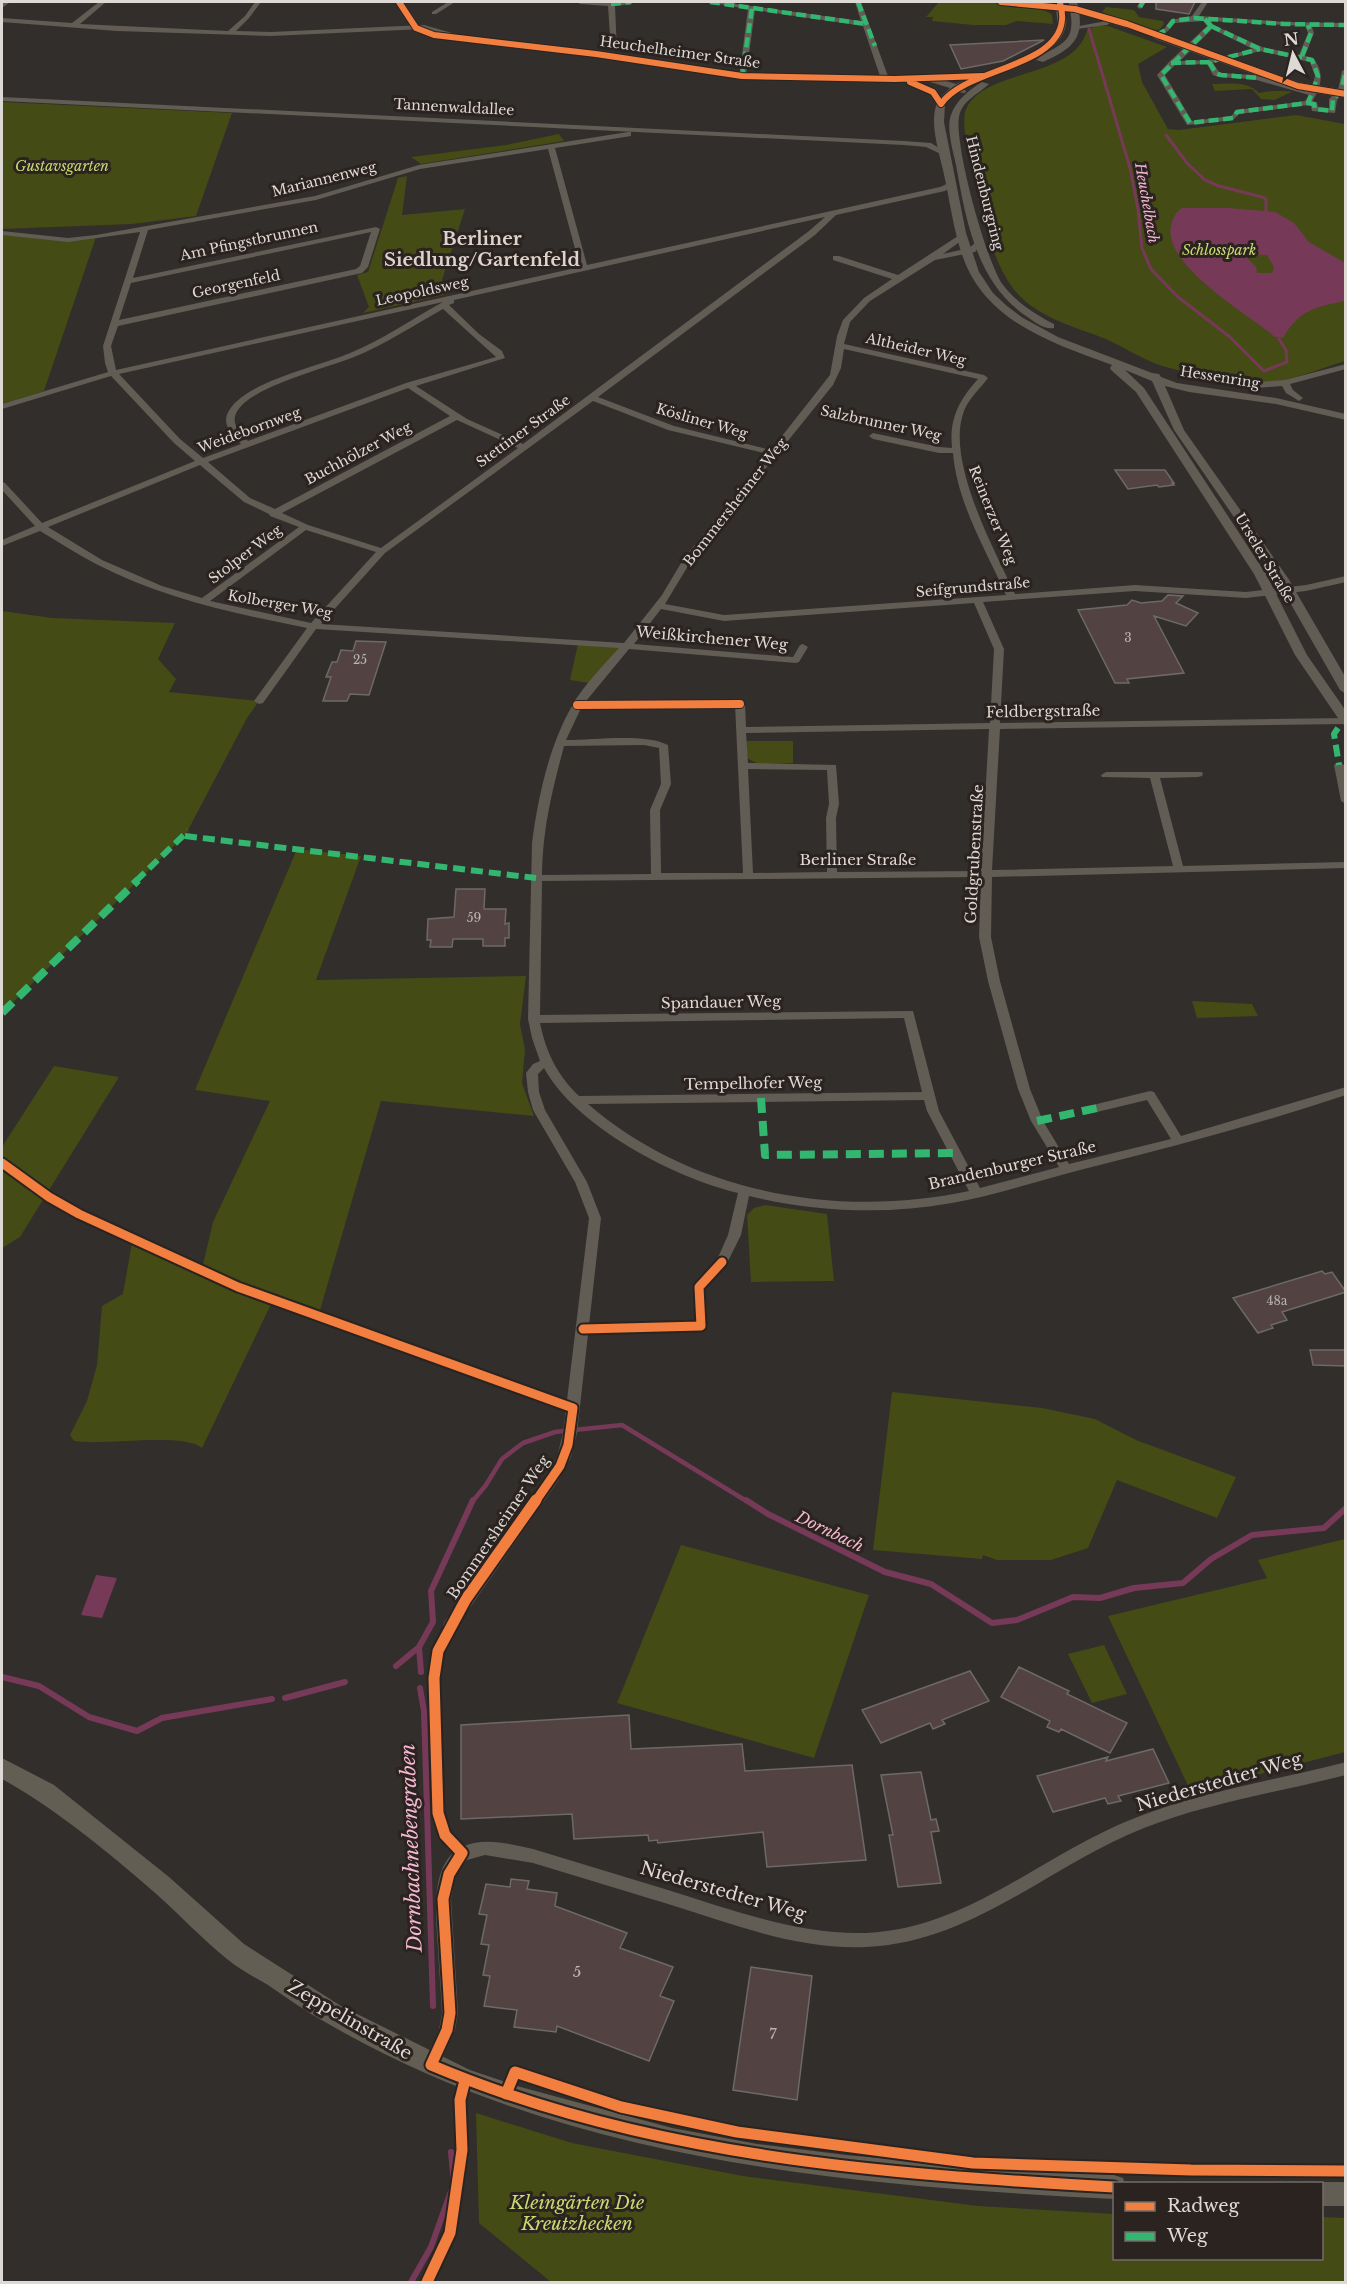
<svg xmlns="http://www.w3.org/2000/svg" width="1347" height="2284" font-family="'Libre Baskerville',serif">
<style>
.green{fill:#444b15}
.water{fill:#763a58;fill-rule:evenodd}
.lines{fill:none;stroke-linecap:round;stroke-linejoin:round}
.stream-far2{stroke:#763a58;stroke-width:3}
.stream-far1{stroke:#763a58;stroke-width:4.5}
.stream{stroke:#763a58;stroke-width:6}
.building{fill:#524342;stroke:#6d6968;stroke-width:1.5}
.minor{fill:#615c54;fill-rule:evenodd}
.tertiary{fill:#615c54;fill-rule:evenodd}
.secondary{fill:#635e53;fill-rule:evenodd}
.minor-bridge{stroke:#615c54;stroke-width:8}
.quiet-far2{stroke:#33b770;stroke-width:4.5;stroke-dasharray:10 4.5;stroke-linecap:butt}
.quiet-far1{stroke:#33b770;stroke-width:6;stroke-dasharray:12 6;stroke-linecap:butt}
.quiet{stroke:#33b770;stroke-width:8;stroke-dasharray:15 8;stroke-linecap:butt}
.cycleway-far3-casing{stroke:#2b231f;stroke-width:8}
.cycleway-far2-casing{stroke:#2b231f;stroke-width:10}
.cycleway-far1-casing{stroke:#2b231f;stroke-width:13}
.cycleway-casing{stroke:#2b231f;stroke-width:15}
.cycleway-far3{stroke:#f27e40;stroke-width:6}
.cycleway-far2{stroke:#f27e40;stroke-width:8}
.cycleway-far1{stroke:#f27e40;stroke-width:9}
.cycleway{stroke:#f27e40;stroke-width:11}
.labels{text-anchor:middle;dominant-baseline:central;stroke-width:6;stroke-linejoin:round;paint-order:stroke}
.number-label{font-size:12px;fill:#bbb4b0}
.far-street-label{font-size:14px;fill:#ded9d5;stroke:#2b231f}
.far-park-label{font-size:14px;font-style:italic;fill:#c9da72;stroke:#2b231f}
.far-water-label{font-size:14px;font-style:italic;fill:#f5b8d4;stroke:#2b231f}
.street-label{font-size:15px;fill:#ded9d5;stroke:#2b231f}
.near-number-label{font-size:15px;fill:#bbb4b0}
.water-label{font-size:16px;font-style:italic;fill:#f5b8d4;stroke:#2b231f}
.far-district-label{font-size:18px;font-weight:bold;fill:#ddd2cc;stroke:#2b231f}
.near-street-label{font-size:18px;fill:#ded9d5;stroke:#2b231f}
.near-park-label{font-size:18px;font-style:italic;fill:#c9da72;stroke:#2b231f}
.near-water-label{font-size:20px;font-style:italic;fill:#f5b8d4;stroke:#2b231f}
</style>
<rect width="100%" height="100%" fill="#322e2b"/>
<!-- green -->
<path class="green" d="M939,2C961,2 1037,1 1052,15L1053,24L1017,21L1006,25H973L932,21L933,17H926Z
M1106,7L1134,10L1139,17L1163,21L1164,24L1160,29L1152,32L1102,12Z
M1096,26H1108L1167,47L1138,64L1142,82L1168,129L1179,130L1296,115L1345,124V361C1321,368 1283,385 1257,383C1230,382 1185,373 1159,365C1140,358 1124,347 1106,339C1073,326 1034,317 1012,287C992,259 986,225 979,193C974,173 959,126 966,109C985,68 1075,79 1087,30Z
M1212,84C1228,84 1247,80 1259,93C1265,91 1287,90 1292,92L1274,100L1261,99L1252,89L1215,91Z
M2,102L232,113L196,216L132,224L2,229Z
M559,134L564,141L421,164L411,157L506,145Z
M407,176L402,215L465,209L442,280L453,293L363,313L369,307L357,275L368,272L398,178Z
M2,233L68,240L96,237L44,391L2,404Z
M2,611L52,618L175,623L158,659L176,679L169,692L259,701L247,718L186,834L2,1013Z
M578,644L626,646L596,684L570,680Z
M746,741H793V763L758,764L747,758Z
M297,849L361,856L316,980L526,976L520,1024L525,1050L522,1083L534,1116L381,1101L318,1317L273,1300L202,1448C182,1432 104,1446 74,1441L70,1435L87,1401L97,1365L102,1306L123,1294L133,1237L202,1269L213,1222L270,1101L195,1090Z
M1192,1001L1252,1004L1258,1016L1197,1018Z
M54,1066L119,1077L20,1237L2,1248V1147Z
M765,1205L827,1214L834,1281L751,1282L747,1215L754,1208Z
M892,1392L1042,1408L1095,1419L1136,1440L1236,1477L1217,1518L1117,1480L1088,1548L1051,1560H997L983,1555L982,1559L873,1550Z
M1345,1539V1752L1191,1792L1108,1616L1267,1578L1258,1560Z
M681,1545L869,1595L814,1758L617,1703Z
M1104,1645L1127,1694L1092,1703L1068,1654Z
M476,2113L572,2143L743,2176L978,2206L1114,2214V2258H1322V2217L1345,2218V2282H551L479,2223Z"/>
<!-- water -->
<path class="water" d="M1182,208H1229L1275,212L1294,223L1309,242L1345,263V301C1315,307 1299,310 1283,338L1275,337C1250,315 1157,263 1172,222C1175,215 1176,212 1182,208ZM1251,254L1267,255L1274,267L1272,273H1257L1256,267L1247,258Z
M96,1575L117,1578L102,1618L81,1615Z"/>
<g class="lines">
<!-- stream-far2 -->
<path class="stream-far2" d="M1089,29L1130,168L1138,209L1142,248L1151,269L1178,297L1230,337L1264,371L1287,362L1286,350L1279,339
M1166,135L1187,163L1205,180L1219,186L1262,197L1266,199V211"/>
<!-- stream-far1 -->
<path class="stream-far1" d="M472,1502L486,1485L502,1459L523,1443L555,1432L622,1425L748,1502"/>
<!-- stream -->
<path class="stream" d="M746,1500L768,1514L885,1572L931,1584L992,1623L1017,1620L1073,1597L1100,1598L1134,1588L1183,1583L1211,1559L1252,1535L1324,1528L1346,1508
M419,1647L421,1672
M396,1666L419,1647L433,1622L431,1591L473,1500
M2,1677L39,1686L89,1717L137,1731L162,1718L272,1699
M420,1688L424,1711L433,2006
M285,1698L345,1682
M411,2282L431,2247L454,2183L451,2152"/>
</g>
<!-- building -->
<path class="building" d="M1156,2H1195L1189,14L1156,9Z
M1044,40L1003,61L961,69L950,45Z
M1115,470H1165L1174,483H1172L1174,485L1159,487L1157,485L1128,489Z
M1168,595L1183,596L1176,603L1198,613L1186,626L1154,616L1184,673L1127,679L1129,683H1115L1078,610L1127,605L1132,600L1141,603L1162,601Z
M356,641L386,642L369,695L350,694L347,701H323L331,677H326L332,662H337L341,650L353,651Z
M456,889H485L484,909H506L505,924L509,923V938H505V946H483V939H453L452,947H430L431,940H427L428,919L454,917Z
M1322,1271L1325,1274L1332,1272L1346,1292L1282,1312L1287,1320L1271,1325L1273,1328L1258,1333L1233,1298Z
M1310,1350H1346V1366L1313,1365Z
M1019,1667L1069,1691L1067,1694L1127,1723L1110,1753L1061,1729L1059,1732L1047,1727L1050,1721L1001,1697Z
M970,1671L989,1701L942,1720L945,1724L933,1729L930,1723L881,1743L862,1710Z
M629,1715L631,1749L742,1744L745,1771L852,1765L866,1860L767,1867L763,1832L658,1843L657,1840L649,1841L648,1835L574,1839L572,1814L461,1819V1725Z
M1153,1749L1169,1783L1118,1796L1121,1801L1108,1804L1105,1798L1053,1812L1037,1776L1108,1757L1106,1761Z
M921,1772L931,1820L936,1819L939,1831L931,1832L941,1883L898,1887L889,1835H893L881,1775Z
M511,1879L529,1881L527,1889L557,1893L555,1906L627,1933L620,1948L673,1967L660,1996L674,2001L649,2061L557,2026L556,2032L514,2027L517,2010L484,2006L490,1976L483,1975L489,1945L481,1944L487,1915L479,1914L486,1884L510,1887Z
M751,1967L812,1976L797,2100L733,2090Z"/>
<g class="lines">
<!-- minor -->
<path class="minor" d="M3,2H10L2,8Z
M99,2H106L80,24L228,31L245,16L255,2H261L249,18L236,31L271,32L424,25L466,37L463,39L424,29L271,36L117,31L2,22V18L72,23Z
M448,2H455L436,14H432V12Z
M577,2H634L631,4L615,6L617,51L611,50L608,6L580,4Z
M707,2H721L861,21L855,2H861L889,79L885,81L881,79L863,26L755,10L746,76L739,78L748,9Z
M1140,2H1146L1140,9L1137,7Z
M1202,2H1208L1199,16L1285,22L1346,23V27H1312L1314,33L1305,56L1314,59C1325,74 1321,86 1312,102H1317L1318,107L1329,108V99L1338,90L1342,71L1346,69L1345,91L1337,100L1335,113L1312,111L1311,106L1308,105L1239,114L1233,120L1187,125L1157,75L1169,62L1207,26L1203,21L1175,23L1168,31L1156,37L1110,23L1107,25L1077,29L1074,27L1106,21L1073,10L1072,9L1075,7L1155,33L1164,29L1171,20L1192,16ZM1211,21L1305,26L1308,33L1299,55L1262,47L1213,25ZM1212,29L1253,49L1209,60L1180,61ZM1260,51L1310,62L1315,76L1311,91L1253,75L1222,73L1219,72L1213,63ZM1207,64L1213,75L1218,77L1253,79L1309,95L1305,101L1237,110L1231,116L1192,121L1165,75L1175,65Z
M2,97L904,141L931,143L949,154L945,156L926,147L904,145L2,101Z
M628,132H631V136L555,148L587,265L940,187L951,182L955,184L945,191L836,215L815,235L598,397L674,426L771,450L830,375L837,336L843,320L864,298L892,279L833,260V256H839L898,275L958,236L965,238L943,254L969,248L980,239L984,241L975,252L935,260L870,301L850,322L844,344L984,375L988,378C980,389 969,398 964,411C945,460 994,549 1015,594L1135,585L1246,592L1306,585L1346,576V582L1306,591L1246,598L1135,591L983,602L1004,649L1000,723L1346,718L1345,724L1000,729L992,870L1173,866L1150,778L1102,777L1101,775L1106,772H1202L1203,774L1202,776L1198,777L1160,778L1183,866L1346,862V868L992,877L991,937L1000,981L1030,1089L1043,1121L1069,1164L1171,1139L1147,1100L1097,1112L1091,1108L1097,1104L1150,1091L1154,1092L1181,1136L1346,1087V1095C1259,1124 1172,1147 1084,1169C1040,1180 997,1195 952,1203C885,1215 816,1212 749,1196L741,1235L726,1265H718L716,1262L728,1235L738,1193C675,1178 576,1127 544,1068L538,1074L539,1092L545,1110L587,1182L601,1218L577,1433L571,1457L558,1481L455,1629L450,1631L445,1629L443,1625L445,1621L548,1473L557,1457L563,1433L589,1218L575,1182L533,1110L528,1092L526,1073L533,1064L540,1061L532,1038L528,1019L532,843C538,797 549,746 572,706C580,690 606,662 619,648L316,629L263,703L259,704L254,701L307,628C235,614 162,598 96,564C77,554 59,542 40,531L2,546V540L35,526L2,490V482L5,483L42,523L195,461L174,443L111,376L2,409V404L108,372L105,363L103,346L140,232L68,242L2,235V231L68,238L96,235L315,196L419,165ZM548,149L580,267L116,370L111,346L118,326L362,273L368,267L380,229L376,227L133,278L148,230L316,200L420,169ZM825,217L809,231L523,444L467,419L416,386L505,358L502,351L479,334L449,305L454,303V300ZM371,232L360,266L356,269L119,320L131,283ZM443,302C412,319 382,340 350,353C320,366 248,381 230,409C220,423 231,434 241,444L203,458L180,439L119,374ZM443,309L496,357L406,383L248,441C240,433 229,423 238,410C254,386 326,368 354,357C382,346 416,324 443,309ZM844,349L978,379C959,400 949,419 952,448L939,447L873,433L869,436L873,439L939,453H953C957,503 986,550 1006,595L724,615L665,604L691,561L833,385L841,368ZM408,388L450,416L275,509L250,498L208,462ZM593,401L668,430L768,454L684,558L662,595L624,643L321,624L385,553ZM457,420L518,448L381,548L308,525L282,513ZM200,465L244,502L269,514L270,516L299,527L202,598L162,586L102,560L48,527ZM306,530L376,552L311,623L210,601ZM974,603L994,649L990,723L746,727L745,704L740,701L736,702L735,704L743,873H661L660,810L671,784L668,745C645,733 593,740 566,740L582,706L629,649L796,663L799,662L808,647L803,644L800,645L793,657L634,644L661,609L724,621ZM989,729L981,871L837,872L836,818L839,804L836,765L748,763L746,733ZM644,745L659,748L661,784L650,810L651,874L542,875C543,826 552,792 564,746ZM748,769L827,770L829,804L826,818L827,872L753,873ZM981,877L979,937L988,981L1018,1089L1031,1121L1059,1167L980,1188L939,1111L913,1011L540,1015L542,881ZM904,1018L922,1092L579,1096C557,1075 546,1052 540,1023ZM924,1100L927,1111L969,1191C837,1219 691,1193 588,1104Z
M1346,364V369L1290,384L1293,390L1303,398L1299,401L1286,393L1282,386L1244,389L1240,386L1244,383L1285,380Z
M1339,762L1344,765L1346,804L1341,801L1334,765Z
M1346,1762V1775C1279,1792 1208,1803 1144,1828C1050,1865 972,1943 866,1947C798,1950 732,1924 668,1904C623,1890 578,1877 533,1863L485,1855L467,1860L459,1869L455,1879L451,1899L458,2013L455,2030L437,2070L431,2073L425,2070L423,2065L439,2030L442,2013C441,1992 439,1970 438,1949C436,1914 427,1852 474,1843C494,1839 514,1845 533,1849C578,1863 623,1876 668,1890C732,1910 798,1935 866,1933C968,1929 1044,1853 1135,1818C1203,1791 1276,1780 1346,1762Z"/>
<!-- tertiary -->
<path class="tertiary" d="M395,2H403L419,26L439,33L596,51L742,73L930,76L956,84L1034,52L1050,40L1058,25L1056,9L1001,5L997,2L1056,4V2H1064L1065,5L1069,6V2H1077C1086,37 1074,48 1043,62L1036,60C1057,43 1077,46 1070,10H1065C1065,14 1067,20 1066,24C1061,61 990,72 963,88L966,91L965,93L955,92L945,104L944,122L966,233L979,272L993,293L1007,306L1023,318L1058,337L1152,373L1159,374L1161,377L1177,383L1276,398L1346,414V420L1276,404L1189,392L1165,386L1184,430L1288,578L1346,678V694L1340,690L1276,578L1174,430L1152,381L1125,370L1144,388L1266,574L1307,655L1346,711V725L1342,724L1295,655L1254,574L1136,392L1111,370L1110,368L1112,365C1055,344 988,323 964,260C953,231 950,200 943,170C939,152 930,125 936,106C938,99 945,93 950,88L930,82L742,79L596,57L438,38L413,30Z
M982,82L989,84C979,94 962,100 959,117C954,144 986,262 1003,285C1016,302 1035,314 1054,324V328C1045,330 1036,323 1029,318C977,285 966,221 956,165C953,151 946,128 951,115C956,100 969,90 982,82Z"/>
<!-- secondary -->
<path class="secondary" d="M2,1758L54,1785L169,1877L244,1944L341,2006L470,2070L517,2086L672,2128L757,2144L846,2155L1001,2169L1114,2175L1123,2178L1125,2184H1114V2199C842,2185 566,2162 325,2022C305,2011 287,1998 268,1985C254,1977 239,1969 227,1959C201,1938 179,1914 154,1892C107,1851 56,1809 2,1779Z
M1322,2182H1346V2206H1322V2184H1317Z"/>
<!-- minor-bridge -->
<path class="minor-bridge" d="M1156,35L1298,86L1346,94"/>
<!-- quiet-far2 -->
<path class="quiet-far2" d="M710,2L866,24
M858,2L875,46
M611,4L631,2
M1140,7L1143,2
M1205,19L1211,26
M1211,26L1260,49L1312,60L1318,76L1308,103L1237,112L1233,118L1190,123L1161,75Z
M1156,35L1166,30L1173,21L1194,18L1285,24L1346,25
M1302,56L1311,33L1308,25
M1209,62L1216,73L1221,75L1258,78
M1171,63L1209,62L1260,49
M742,76L752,8
M1308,103L1314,104L1315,109L1332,111L1333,99L1341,91L1346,71"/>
<!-- quiet-far1 -->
<path class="quiet-far1" d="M1338,728L1334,734L1339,765
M185,836L536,878
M136,881L188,831"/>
<!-- quiet -->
<path class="quiet" d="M2,1013L138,880
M761,1098L765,1155L954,1153
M1037,1121L1097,1108"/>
<!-- cycleway-far3 casing -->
<g class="cycleway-far3-casing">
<path id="cycleway-far3" d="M399,2L416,28L434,35L596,54L742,76L895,79L983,76
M1001,2L1075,9L1127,24L1298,86L1346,94
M910,82L933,92L941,104C965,68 1058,68 1062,20C1063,15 1061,8 1060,2"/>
</g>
<!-- cycleway-far2 casing -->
<g class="cycleway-far2-casing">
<path id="cycleway-far2" d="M577,705L740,704"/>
</g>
<!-- cycleway-far1 casing -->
<g class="cycleway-far1-casing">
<path id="cycleway-far1" d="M2,1163L49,1197L79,1214L238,1287L573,1408L568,1445L560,1466L535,1502
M583,1329L701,1326L699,1287L722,1262"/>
</g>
<!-- cycleway casing -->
<g class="cycleway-casing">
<path id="cycleway" d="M536,1500L466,1599L438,1651L434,1678L438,1813L445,1835L462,1853L449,1874L443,1899L450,2013L447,2030L431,2065C648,2157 882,2174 1114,2187
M506,2094L515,2072L621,2107L737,2132L973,2163L1191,2170L1346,2171
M427,2282L450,2233L462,2150L460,2100L465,2080"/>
</g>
<!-- cycleway-far3 -->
<use href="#cycleway-far3" class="cycleway-far3"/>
<!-- cycleway-far2 -->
<use href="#cycleway-far2" class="cycleway-far2"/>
<!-- cycleway-far1 -->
<use href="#cycleway-far1" class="cycleway-far1"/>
<!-- cycleway -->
<use href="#cycleway" class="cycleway"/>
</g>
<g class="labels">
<!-- number labels -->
<g class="number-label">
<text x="1128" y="637">3</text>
<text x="360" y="659">25</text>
<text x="474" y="917">59</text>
<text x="1277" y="1300">48a</text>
</g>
<!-- far-street labels -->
<g class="far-street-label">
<text transform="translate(680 52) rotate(8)">Heuchelheimer Straße</text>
<text transform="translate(454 107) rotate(3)">Tannenwaldallee</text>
<text transform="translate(324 179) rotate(-14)">Mariannenweg</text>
<text transform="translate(985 193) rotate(76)">Hindenburgring</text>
<text transform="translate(249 241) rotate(-12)">Am Pfingstbrunnen</text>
<text transform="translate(236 284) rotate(-12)">Georgenfeld</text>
<text transform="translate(422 291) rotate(-12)">Leopoldsweg</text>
<text transform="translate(916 349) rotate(13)">Altheider Weg</text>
<text transform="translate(1220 377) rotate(9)">Hessenring</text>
<text transform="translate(702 421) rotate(16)">Kösliner Weg</text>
<text transform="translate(881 423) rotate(12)">Salzbrunner Weg</text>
<text transform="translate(249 430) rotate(-20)">Weidebornweg</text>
<text transform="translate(523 431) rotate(-36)">Stettiner Straße</text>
<text transform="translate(358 453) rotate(-28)">Buchhölzer Weg</text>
<text transform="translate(735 502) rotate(-52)">Bommersheimer Weg</text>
<text transform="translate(993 515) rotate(68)">Reinerzer Weg</text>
<text transform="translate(245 554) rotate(-37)">Stolper Weg</text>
<text transform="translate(1265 558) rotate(59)">Urseler Straße</text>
<text transform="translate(973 587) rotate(-5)">Seifgrundstraße</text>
<text transform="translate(280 604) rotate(10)">Kolberger Weg</text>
</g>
<!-- far-park labels -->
<g class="far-park-label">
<text x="62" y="166">Gustavsgarten</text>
<text x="1219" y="250">Schlosspark</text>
</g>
<!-- far-water labels -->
<g class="far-water-label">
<text transform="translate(1147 203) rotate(80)">Heuchelbach</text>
</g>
<!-- street labels -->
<g class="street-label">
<text transform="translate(712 638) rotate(5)">Weißkirchener Weg</text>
<text transform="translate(1043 711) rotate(-1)">Feldbergstraße</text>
<text transform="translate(974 854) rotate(-87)">Goldgrubenstraße</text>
<text x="858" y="859">Berliner Straße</text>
<text transform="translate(721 1002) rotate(-1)">Spandauer Weg</text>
<text transform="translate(753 1083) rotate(-1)">Tempelhofer Weg</text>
<text transform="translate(1012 1165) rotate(-13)">Brandenburger Straße</text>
<text transform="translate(498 1527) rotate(-56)">Bommersheimer Weg</text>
</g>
<!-- near-number labels -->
<g class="near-number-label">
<text x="577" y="1971">5</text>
<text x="773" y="2033">7</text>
</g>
<!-- water labels -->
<g class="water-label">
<text transform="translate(830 1531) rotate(26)">Dornbach</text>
</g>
<!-- far-district labels -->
<g class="far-district-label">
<text x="482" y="239">Berliner<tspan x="482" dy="21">Siedlung/Gartenfeld</tspan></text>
</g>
<!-- near-street labels -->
<g class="near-street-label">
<text transform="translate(1219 1782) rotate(-16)">Niederstedter Weg</text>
<text transform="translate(723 1891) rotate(16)">Niederstedter Weg</text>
<text transform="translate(350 2020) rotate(30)">Zeppelinstraße</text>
</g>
<!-- near-park labels -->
<g class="near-park-label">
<text x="577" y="2203">Kleingärten Die<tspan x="577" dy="21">Kreutzhecken</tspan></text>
</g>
<!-- near-water labels -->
<g class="near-water-label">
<text transform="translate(411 1848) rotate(-92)">Dornbachnebengraben</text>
</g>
</g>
<!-- border -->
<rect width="1347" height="2284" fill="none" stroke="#ded9d5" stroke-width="6"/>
<!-- legend -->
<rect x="1113" y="2182" width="210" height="78" fill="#2b231f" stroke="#736c68" stroke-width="1.5"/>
<rect x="1125" y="2202" width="30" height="9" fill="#f27e40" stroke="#736c68" stroke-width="1.5"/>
<text x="1167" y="2212" font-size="18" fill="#ded9d5">Radweg</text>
<rect x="1125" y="2232" width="30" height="9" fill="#33b770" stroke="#736c68" stroke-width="1.5"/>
<text x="1167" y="2242" font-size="18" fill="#ded9d5">Weg</text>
<!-- north arrow -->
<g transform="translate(1293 54) rotate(353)" stroke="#2b231f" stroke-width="4.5" paint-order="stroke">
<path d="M0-4.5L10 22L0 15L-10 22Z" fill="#ded9d5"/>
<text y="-9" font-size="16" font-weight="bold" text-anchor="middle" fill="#ded9d5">N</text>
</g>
</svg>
